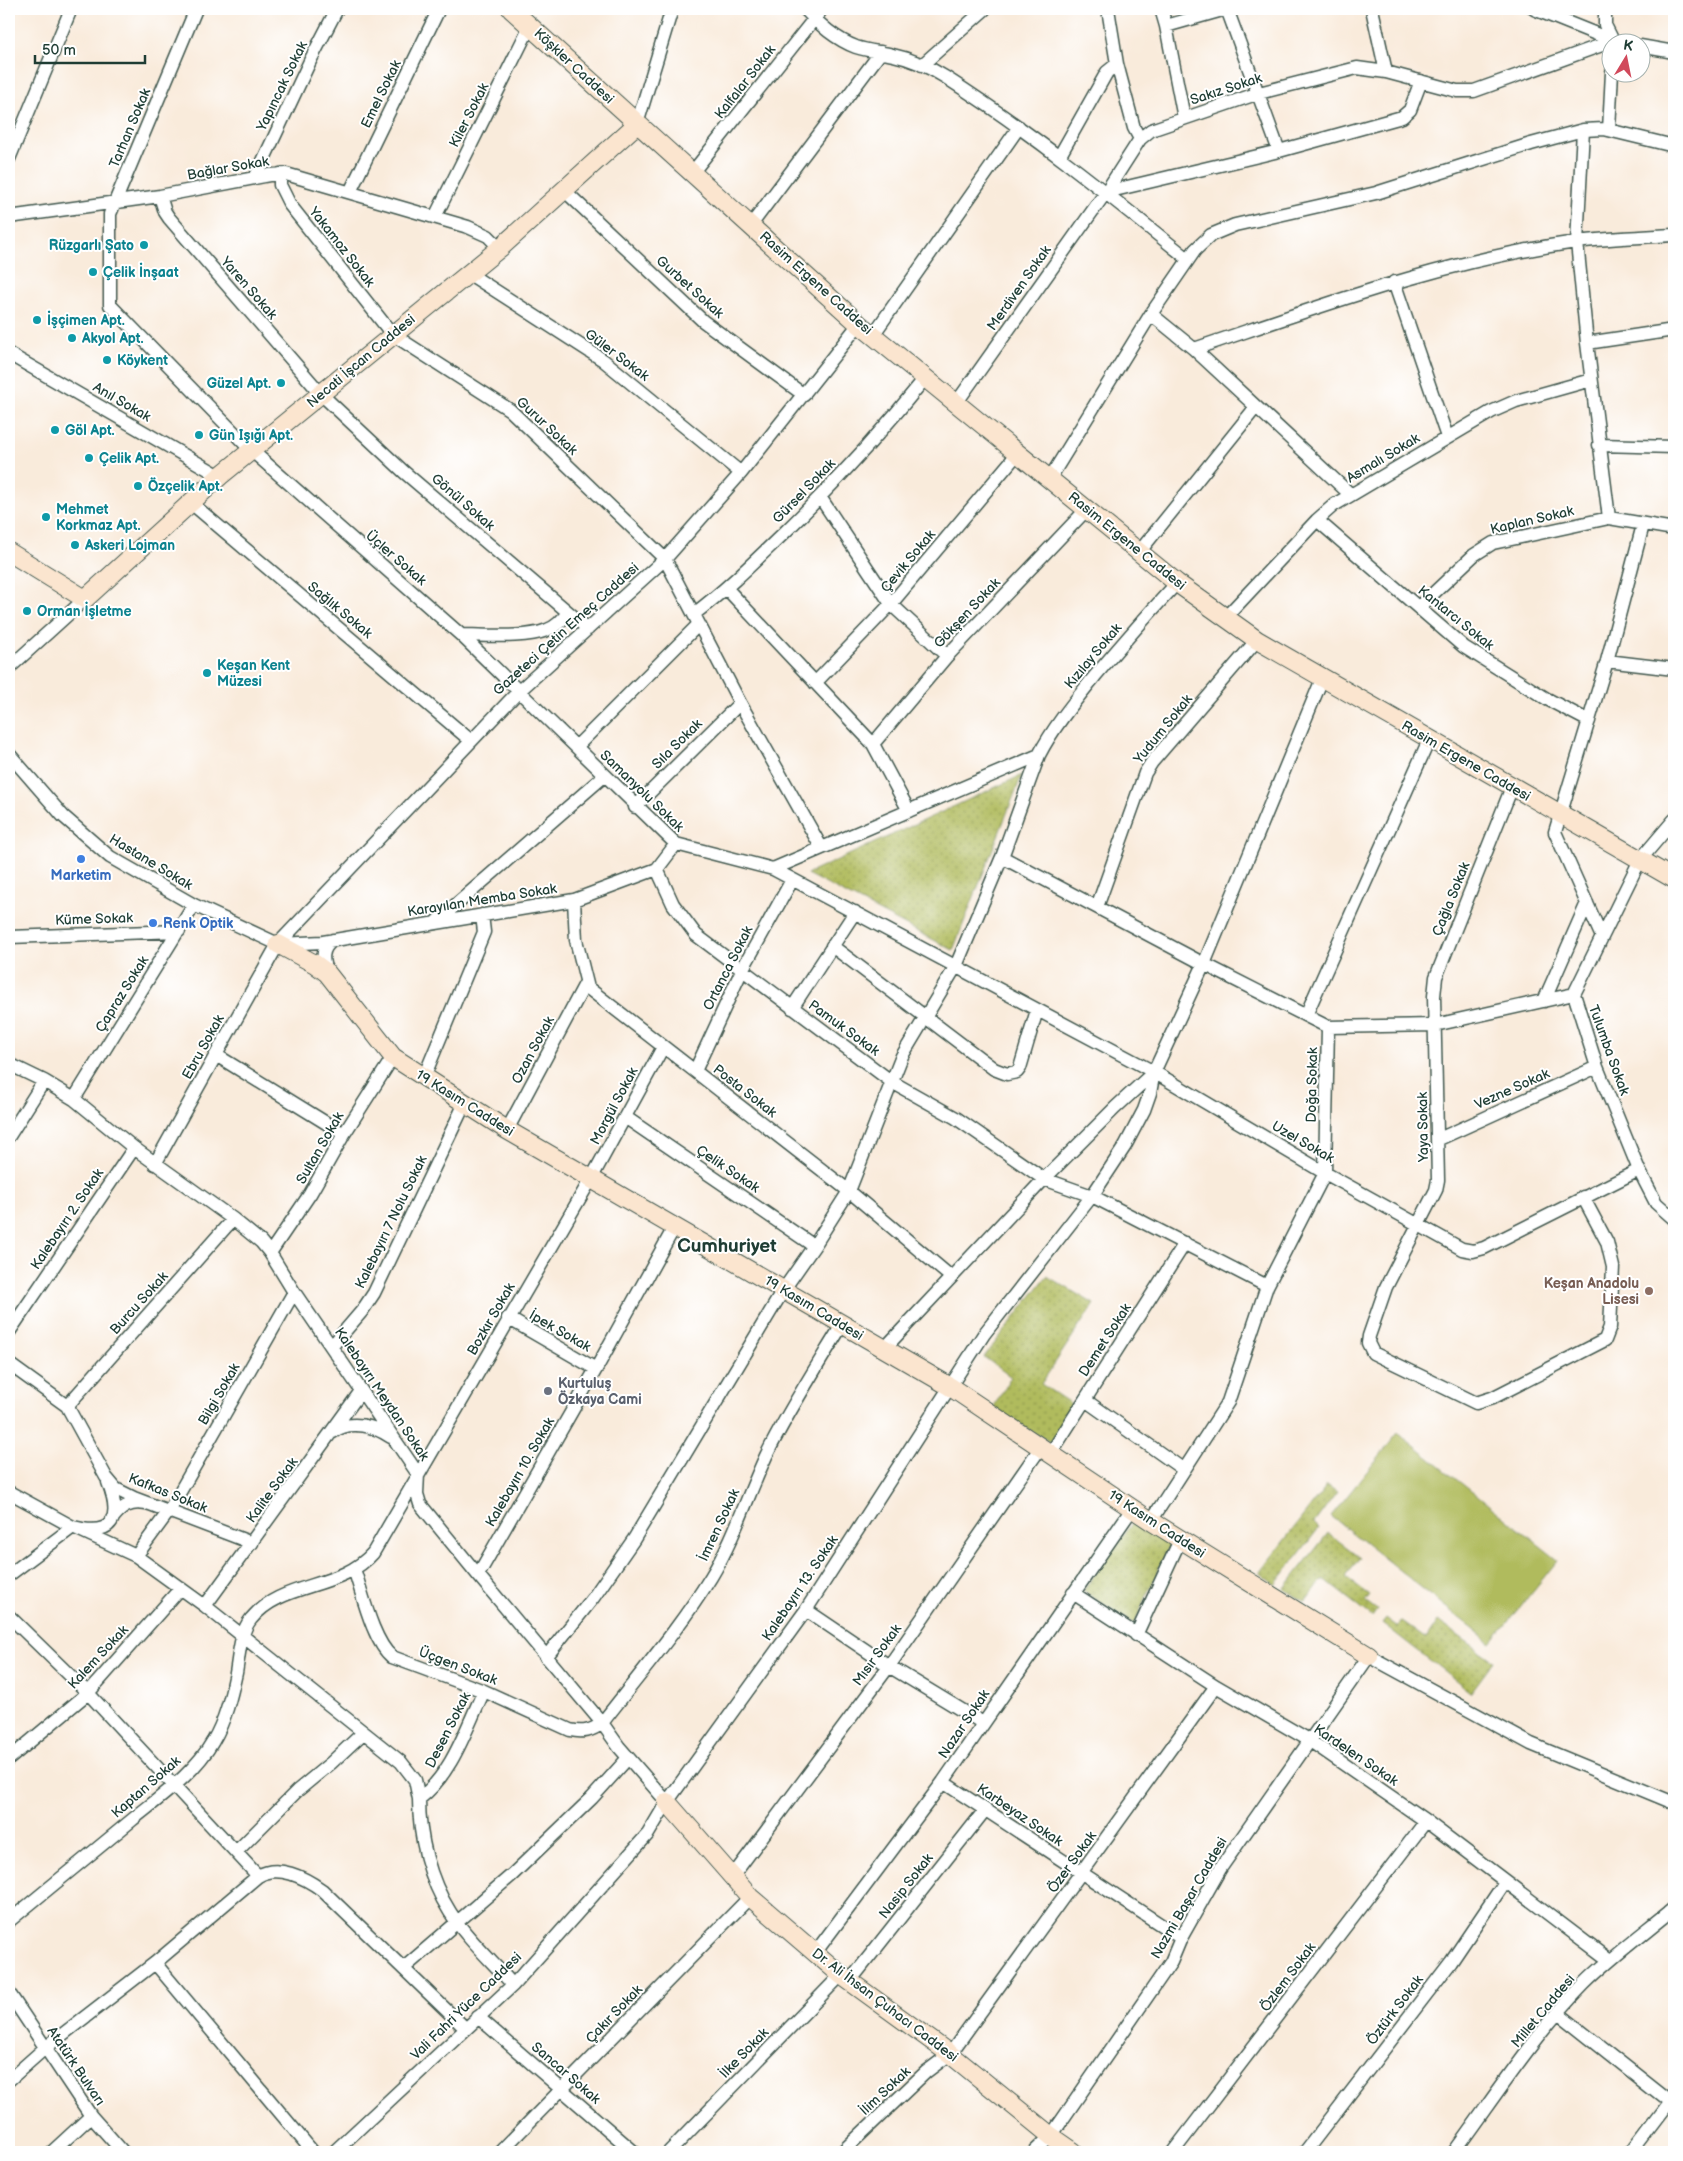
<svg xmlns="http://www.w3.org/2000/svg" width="1683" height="2161" font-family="'Balsamiq Sans',sans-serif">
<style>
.grass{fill:url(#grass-dots);stroke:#687c48}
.pitch{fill:#b0bb5d;stroke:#687c48}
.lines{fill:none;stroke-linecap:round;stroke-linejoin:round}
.street-casing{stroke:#40574d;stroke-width:15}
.secondary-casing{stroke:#40574d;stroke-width:20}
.street{stroke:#fff;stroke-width:12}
.secondary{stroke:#fbe5cf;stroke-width:18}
.culture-dot{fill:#0f9aa8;stroke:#fff;stroke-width:2}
.shop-dot{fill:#3f7fe0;stroke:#fff;stroke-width:2}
.education-dot{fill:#8d6e63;stroke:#fff;stroke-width:2}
.worship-dot{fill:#6b7280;stroke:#fff;stroke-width:2}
.labels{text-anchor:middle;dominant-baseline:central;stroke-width:4;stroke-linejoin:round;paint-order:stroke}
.street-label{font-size:14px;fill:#1f3d34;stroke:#fff}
.culture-label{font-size:14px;font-weight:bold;fill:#0d838f;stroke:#fff;text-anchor:start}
.shop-label{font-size:14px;font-weight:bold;fill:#366cbe;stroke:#fff}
.education-label{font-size:14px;font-weight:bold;fill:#785e54;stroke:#fff;text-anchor:end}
.worship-label{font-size:14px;font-weight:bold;fill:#5b616d;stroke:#fff;text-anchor:start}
.district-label{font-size:19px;font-weight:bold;fill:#1f3d34;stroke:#fff}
</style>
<defs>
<pattern id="grass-dots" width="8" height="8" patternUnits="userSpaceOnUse" patternTransform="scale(1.25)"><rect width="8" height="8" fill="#b0bb5d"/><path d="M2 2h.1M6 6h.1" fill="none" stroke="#8f994e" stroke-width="1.8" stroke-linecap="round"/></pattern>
</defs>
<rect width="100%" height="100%" fill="#fff"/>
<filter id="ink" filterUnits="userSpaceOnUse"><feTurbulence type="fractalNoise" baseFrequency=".02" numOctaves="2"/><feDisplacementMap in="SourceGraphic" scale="10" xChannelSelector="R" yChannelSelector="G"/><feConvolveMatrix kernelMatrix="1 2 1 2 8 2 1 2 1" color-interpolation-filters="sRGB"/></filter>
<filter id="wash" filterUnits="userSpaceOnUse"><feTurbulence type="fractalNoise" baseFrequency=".0096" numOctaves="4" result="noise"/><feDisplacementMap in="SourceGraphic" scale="20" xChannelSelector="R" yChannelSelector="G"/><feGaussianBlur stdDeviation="1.12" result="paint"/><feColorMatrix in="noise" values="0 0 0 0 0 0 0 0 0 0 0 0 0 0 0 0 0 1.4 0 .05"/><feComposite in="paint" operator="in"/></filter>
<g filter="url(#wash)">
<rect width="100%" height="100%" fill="#f9ebdb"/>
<!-- grass -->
<path class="grass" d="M1022,775L953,950L807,874Z
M1047,1276L1094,1304L1041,1384L1076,1407L1051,1443L993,1408L1011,1377L984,1357Z
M1327,1485L1337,1492L1314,1523L1319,1528L1275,1585L1259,1573Z
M1133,1522L1170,1545L1134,1624L1083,1591Z
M1328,1533L1360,1557L1346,1577L1370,1595L1365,1601L1377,1610L1372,1617L1323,1579L1305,1602L1284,1589Z
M1386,1618L1398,1627L1401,1621L1426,1639L1438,1621L1494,1661L1471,1692L1382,1623Z"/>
<!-- pitch -->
<path class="pitch" d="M1398,1433L1558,1560L1491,1643L1331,1516Z"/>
</g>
<g filter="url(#ink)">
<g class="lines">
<!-- street casing -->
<g class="street-casing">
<path id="street" d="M196,9L110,214V305L251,450L461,635L676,844L773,869L1154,1072L1325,1173L1462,1249L1473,1251L1484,1248L1639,1170
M805,9C818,24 837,40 856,47C868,51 881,52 893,55C912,59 929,67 945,77C1031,132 1109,195 1188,259
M1108,9L1117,64L1134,128L1140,139
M1161,9L1166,26L1184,118
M1227,9L1279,151
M1372,9L1386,72
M1534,9L1616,42
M1605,9V25L1613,41
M1166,26L1226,9
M1640,46L1674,52
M922,65L985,9
M637,124L672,9
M1583,130L1577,242L1587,343L1609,518
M1609,130L1612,72
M1059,157L1107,72L1117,64
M9,159L71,9
M692,173L822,9
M280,174V185L290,205L392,334L510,410L665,559L740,703L821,847
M255,178L310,61L337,9
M565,191L703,321L804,395
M350,192L439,9
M1106,192L1279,151L1402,117L1410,110L1421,81
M160,196L165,212L169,218L322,395L404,472L588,629
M9,217L160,196L270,175L286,174L468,227L488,236L500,248
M435,217L530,26
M751,225L881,52
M468,273L603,360L741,473
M1394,282L1447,437
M1151,314L1194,349L1351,495
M873,335L1019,127
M1587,343L1674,330
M1194,349C1319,307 1444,260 1576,242C1608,238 1642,237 1674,235
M9,354L220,476
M957,402L1106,192L1140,139L1151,130L1259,93L1357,68L1386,72L1457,91H1474L1613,41
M1599,445L1674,447
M1050,478L1151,314L1195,250L1211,235L1235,225L1376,193L1531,144L1583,130L1604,129L1674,146
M820,497L891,604L947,656
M190,502L470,740
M1317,520L1464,647L1547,699L1589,721
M1140,551L1256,407
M727,589L873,744L909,811
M1419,607L1474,555L1493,543L1609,518L1674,529
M694,614C727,589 755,561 784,533C834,484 882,432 926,377
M1225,618L1317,520L1334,505L1351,495L1491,412L1516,401L1591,380
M461,635C486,635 524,639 547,630C556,627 562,620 568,613
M1607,661L1674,669
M9,668L85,599
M815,683L891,604L1018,453
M873,744L947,656L1088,508
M576,747L698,625
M9,754L63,816L110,857L194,905L278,944L323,942L574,900L657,869L676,844
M1512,787L1436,977L1434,996L1438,1180L1436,1190L1386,1287L1369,1336L1368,1343L1373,1353L1476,1403L1492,1398L1605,1340L1610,1327L1613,1267L1607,1242L1583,1197
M635,807L740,703
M1674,820L1640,860L1574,994L1597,1067L1639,1170L1656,1203L1674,1219
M1002,857L1204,964L1328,1027L1435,1025L1574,994
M657,869L673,904L696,935L892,1082L956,1118L1044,1179L1092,1196L1267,1286
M773,869L1039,755
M574,900L576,940L588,988L849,1191L951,1277
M1097,907L1145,773L1152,762L1257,640
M436,922L604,776
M9,937L179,931
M1602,937L1555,832L1607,661L1643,525
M832,946L994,1069L1007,1074L1017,1072L1020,1068L1037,1010
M327,973C322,961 320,949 333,940
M1544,1001L1587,903
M792,1008L855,912
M1306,1015L1429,740
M216,1055L344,1134
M9,1064L44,1081L74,1099L134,1148L233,1219L261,1242L270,1253L294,1292L418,1474L417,1494L420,1504L478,1575L602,1723L619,1747L667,1802
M695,1071L742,970L792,880
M424,1077L484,932L482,915
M74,1099L194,905
M625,1117L814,1246
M507,1130L585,984
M9,1136L44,1081
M1439,1139L1597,1067
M155,1164L278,944L519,691L665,559L741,473L859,324
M270,1253L310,1194L344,1134L393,1057
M508,1318L596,1369
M9,1332L134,1148
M332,1346L362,1311L374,1293L465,1103
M884,1349L1044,1179L1115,1108L1154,1072
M9,1364L67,1406L106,1477L116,1489L134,1498L252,1543
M1085,1400L1184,1470
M67,1406L233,1219
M333,1432C350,1419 375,1426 391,1437
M1051,1453L1185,1243
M9,1492L73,1527L136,1556L205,1606L401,1762L415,1780L419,1799
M112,1519C121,1507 131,1501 145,1504
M1151,1521L1228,1402L1267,1286L1325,1173L1328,1027
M136,1556L169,1511L294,1292
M354,1569C362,1592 373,1642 392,1657L484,1691L570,1730C583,1733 592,1731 602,1723C639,1675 679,1629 711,1577C734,1539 747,1497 766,1456C788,1411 816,1368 842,1325
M9,1575L73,1527C114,1537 122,1518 108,1482
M478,1575L596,1369L675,1226
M1073,1593L1216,1686L1309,1740L1426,1821L1609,1960
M205,1606L361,1391
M806,1610L889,1666L983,1723
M9,1616L88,1693L258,1876
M1136,1635L1180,1540
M546,1657L593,1598L634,1539L784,1289L814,1246L849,1191L902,1056L956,966L1002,857L1039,755C1054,726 1075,701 1095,676C1122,644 1149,613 1177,583
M484,1691C466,1728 453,1773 419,1799C419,1837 429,1879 450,1912C467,1939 492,1961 513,1985
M9,1759L88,1693L180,1589
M943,1782L1181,1938
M236,1852L297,1791L331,1763L363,1733
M732,1877L889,1666L1041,1447
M9,1921C50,1887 91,1854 132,1820C160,1797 195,1773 213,1741C225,1721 231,1696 236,1673C239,1656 240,1632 251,1619C281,1581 341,1590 373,1553L591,1179L663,1047
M815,1953L943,1782L1132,1509
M155,1963L313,2152
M404,1968L513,1874L592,1798L628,1758
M850,1981L985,1810
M9,1993L91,2116L123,2152
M1558,2013L1674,2105
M478,2017L634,2152
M9,2080L45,2048L155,1963L258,1876C278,1864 304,1877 322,1890L466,2029
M52,2152L91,2116
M334,2152L513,1985L648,1834L667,1802L806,1610L984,1334L1092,1196L1125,1146L1144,1110L1150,1093L1154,1072L1204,964L1322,679
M500,2152L750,1897
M669,2152L841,1975
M842,2152L926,2072L950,2054L1216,1686
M1034,2152L1051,2136L1171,1962L1181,1938L1220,1869L1369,1656L1531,1744L1674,1803
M1173,2152L1426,1821
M1305,2152L1451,1962L1505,1882
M1454,2152C1496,2095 1535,2034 1584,1984C1612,1956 1644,1933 1674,1908
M1631,2152L1669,2102"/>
</g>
<!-- secondary casing -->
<g class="secondary-casing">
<path id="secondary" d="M511,9L859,324L1177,583L1257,640L1674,879
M9,552L85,599L220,476L500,248L637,124
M278,944L315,964L327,973L393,1057L507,1130L949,1386L1151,1521L1369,1656
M667,1802L750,1897L841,1975L950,2054L1051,2136L1074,2152"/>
</g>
<!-- street -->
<use href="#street" class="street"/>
<!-- secondary -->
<use href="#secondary" class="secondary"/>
</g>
</g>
<!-- markers -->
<g class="culture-dot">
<circle cx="144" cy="245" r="5"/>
<circle cx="93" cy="272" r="5"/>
<circle cx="37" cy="320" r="5"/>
<circle cx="72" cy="338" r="5"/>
<circle cx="107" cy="360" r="5"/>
<circle cx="281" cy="383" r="5"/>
<circle cx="55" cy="430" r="5"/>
<circle cx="199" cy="435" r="5"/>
<circle cx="89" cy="458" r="5"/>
<circle cx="138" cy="486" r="5"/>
<circle cx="46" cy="517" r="5"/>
<circle cx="75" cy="545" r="5"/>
<circle cx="27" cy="611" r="5"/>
<circle cx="207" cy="673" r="5"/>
</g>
<g class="shop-dot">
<circle cx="81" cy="859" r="5"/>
<circle cx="153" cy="923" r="5"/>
</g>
<circle class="education-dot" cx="1649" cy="1291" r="5"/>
<circle class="worship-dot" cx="548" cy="1391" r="5"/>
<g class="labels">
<!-- street labels -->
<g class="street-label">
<text transform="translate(574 66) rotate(43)">Köşkler Caddesi</text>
<text transform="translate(745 82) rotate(-52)">Kalfalar Sokak</text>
<text transform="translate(282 86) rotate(-64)">Yapıncak Sokak</text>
<text transform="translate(1226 89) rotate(-18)">Sakız Sokak</text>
<text transform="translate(381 94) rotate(-64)">Emel Sokak</text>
<text transform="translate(469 115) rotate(-63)">Kiler Sokak</text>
<text transform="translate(130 128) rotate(-67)">Tarhan Sokak</text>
<text transform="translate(228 168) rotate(-10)">Bağlar Sokak</text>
<text transform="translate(342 247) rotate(52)">Yakamoz Sokak</text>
<text transform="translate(816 283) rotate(42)">Rasim Ergene Caddesi</text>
<text transform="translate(690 287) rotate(42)">Gurbet Sokak</text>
<text transform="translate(249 288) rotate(49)">Yaren Sokak</text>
<text transform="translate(1019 288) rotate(-55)">Merdiven Sokak</text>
<text transform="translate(617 355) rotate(37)">Güler Sokak</text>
<text transform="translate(361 361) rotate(-40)">Necati İşcan Caddesi</text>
<text transform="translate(122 402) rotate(30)">Anıl Sokak</text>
<text transform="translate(547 426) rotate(43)">Gurur Sokak</text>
<text transform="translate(1383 458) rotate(-31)">Asmalı Sokak</text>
<text transform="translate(804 491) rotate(-46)">Gürsel Sokak</text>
<text transform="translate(463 502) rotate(41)">Gönül Sokak</text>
<text transform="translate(1532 520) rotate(-13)">Kaplan Sokak</text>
<text transform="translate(1127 541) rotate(39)">Rasim Ergene Caddesi</text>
<text transform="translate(396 558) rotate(41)">Üçler Sokak</text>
<text transform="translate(908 561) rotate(-50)">Çevik Sokak</text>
<text transform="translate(340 610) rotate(40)">Sağlık Sokak</text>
<text transform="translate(967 613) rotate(-47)">Gökşen Sokak</text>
<text transform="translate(1456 618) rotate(39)">Kantarcı Sokak</text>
<text transform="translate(566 629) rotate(-42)">Gazeteci Çetin Emeç Caddesi</text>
<text transform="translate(1093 656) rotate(-50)">Kızılay Sokak</text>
<text transform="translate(1163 729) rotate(-51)">Yudum Sokak</text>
<text transform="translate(677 744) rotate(-45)">Sıla Sokak</text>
<text transform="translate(1466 761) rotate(30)">Rasim Ergene Caddesi</text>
<text transform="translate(642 791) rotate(44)">Samanyolu Sokak</text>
<text transform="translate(151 862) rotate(31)">Hastane Sokak</text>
<text transform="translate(1451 899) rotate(-68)">Çağla Sokak</text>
<text transform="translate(482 900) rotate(-9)">Karayılan Memba Sokak</text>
<text transform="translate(94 919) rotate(-2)">Küme Sokak</text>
<text transform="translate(728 968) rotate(-63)">Ortanca Sokak</text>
<text transform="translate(122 994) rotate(-58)">Çapraz Sokak</text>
<text transform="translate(844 1028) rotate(36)">Pamuk Sokak</text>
<text transform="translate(203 1047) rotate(-61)">Ebru Sokak</text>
<text transform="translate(533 1050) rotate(-62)">Ozan Sokak</text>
<text transform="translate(1609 1050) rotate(70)">Tulumba Sokak</text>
<text transform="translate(1312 1085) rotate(-89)">Doğa Sokak</text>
<text transform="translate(1512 1089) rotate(-24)">Vezne Sokak</text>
<text transform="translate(745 1091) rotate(38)">Posta Sokak</text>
<text transform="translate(465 1103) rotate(32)">19 Kasım Caddesi</text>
<text transform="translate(614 1106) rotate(-62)">Morgül Sokak</text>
<text transform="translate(1423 1127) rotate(-91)">Yaya Sokak</text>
<text transform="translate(1303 1142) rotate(30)">Uzel Sokak</text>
<text transform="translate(320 1148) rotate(-60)">Sultan Sokak</text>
<text transform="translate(728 1169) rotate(34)">Çelik Sokak</text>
<text transform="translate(67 1219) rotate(-56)">Kalebayırı 2. Sokak</text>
<text transform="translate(391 1222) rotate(-64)">Kalebayırı 7 Nolu Sokak</text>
<text transform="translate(139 1303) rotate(-48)">Burcu Sokak</text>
<text transform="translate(814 1308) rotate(31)">19 Kasım Caddesi</text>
<text transform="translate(491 1319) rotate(-60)">Bozkır Sokak</text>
<text transform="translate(560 1331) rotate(30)">İpek Sokak</text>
<text transform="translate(1105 1340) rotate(-57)">Demet Sokak</text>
<text transform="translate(219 1394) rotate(-60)">Bilgi Sokak</text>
<text transform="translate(382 1394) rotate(56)">Kalebayırı Meydan Sokak</text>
<text transform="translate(520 1472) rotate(-60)">Kalebayırı 10. Sokak</text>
<text transform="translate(272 1490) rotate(-54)">Kalite Sokak</text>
<text transform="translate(168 1493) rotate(22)">Kafkas Sokak</text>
<text transform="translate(1157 1524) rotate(33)">19 Kasım Caddesi</text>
<text transform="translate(719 1525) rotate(-65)">İmren Sokak</text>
<text transform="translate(800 1588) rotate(-56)">Kalebayırı 13. Sokak</text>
<text transform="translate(877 1655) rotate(-54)">Mısır Sokak</text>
<text transform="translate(98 1657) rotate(-47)">Kalem Sokak</text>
<text transform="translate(458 1666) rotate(21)">Üçgen Sokak</text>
<text transform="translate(964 1724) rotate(-56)">Nazar Sokak</text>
<text transform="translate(448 1730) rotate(-63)">Desen Sokak</text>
<text transform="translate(1356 1755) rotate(34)">Kardelen Sokak</text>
<text transform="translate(146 1787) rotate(-41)">Kaptan Sokak</text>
<text transform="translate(1020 1815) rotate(34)">Karbeyaz Sokak</text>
<text transform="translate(1072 1862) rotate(-54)">Özer Sokak</text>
<text transform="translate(906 1886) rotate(-52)">Nasip Sokak</text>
<text transform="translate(1189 1898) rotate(-60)">Nazmi Başar Caddesi</text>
<text transform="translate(1288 1977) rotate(-53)">Özlem Sokak</text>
<text transform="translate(885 2005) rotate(37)">Dr. Ali İhsan Çuhacı Caddesi</text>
<text transform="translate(466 2006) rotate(-44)">Vali Fahri Yüce Caddesi</text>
<text transform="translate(1395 2010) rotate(-53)">Öztürk Sokak</text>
<text transform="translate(1543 2011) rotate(-50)">Millet Caddesi</text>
<text transform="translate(614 2014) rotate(-46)">Çakır Sokak</text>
<text transform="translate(744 2053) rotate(-46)">İlke Sokak</text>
<text transform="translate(76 2066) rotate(56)">Atatürk Bulvarı</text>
<text transform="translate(566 2073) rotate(41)">Sancar Sokak</text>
<text transform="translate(885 2091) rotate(-43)">İlim Sokak</text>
</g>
<!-- culture labels -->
<g class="culture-label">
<text x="134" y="245" text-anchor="end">Rüzgarlı Şato</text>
<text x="103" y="272">Çelik İnşaat</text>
<text x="47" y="320">İşçimen Apt.</text>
<text x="82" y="338">Akyol Apt.</text>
<text x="117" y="360">Köykent</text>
<text x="271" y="383" text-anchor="end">Güzel Apt.</text>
<text x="65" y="430">Göl Apt.</text>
<text x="209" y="435">Gün Işığı Apt.</text>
<text x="99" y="458">Çelik Apt.</text>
<text x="148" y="486">Özçelik Apt.</text>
<text x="56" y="509">Mehmet<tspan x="56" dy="16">Korkmaz Apt.</tspan></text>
<text x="85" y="545">Askeri Lojman</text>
<text x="37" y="611">Orman İşletme</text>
<text x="217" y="665">Keşan Kent<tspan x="217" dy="16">Müzesi</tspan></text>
</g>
<!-- shop labels -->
<g class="shop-label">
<text x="81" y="875">Marketim</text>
<text x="163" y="923" text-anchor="start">Renk Optik</text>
</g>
<!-- education labels -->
<g class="education-label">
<text x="1639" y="1283">Keşan Anadolu<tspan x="1639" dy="16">Lisesi</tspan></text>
</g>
<!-- worship labels -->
<g class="worship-label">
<text x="558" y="1383">Kurtuluş<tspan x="558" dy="16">Özkaya Cami</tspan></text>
</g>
<!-- district labels -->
<g class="district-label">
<text x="727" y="1246">Cumhuriyet</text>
</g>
</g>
<!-- margin -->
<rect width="1683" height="2161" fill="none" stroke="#fff" stroke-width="30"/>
<!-- north arrow -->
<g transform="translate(1626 58) rotate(10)"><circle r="24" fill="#ffffff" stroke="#a5b1ae"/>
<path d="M0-4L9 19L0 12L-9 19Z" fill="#d1495b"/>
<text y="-8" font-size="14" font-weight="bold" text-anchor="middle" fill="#1f3d34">K</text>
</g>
<!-- scale -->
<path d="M35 55v8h110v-8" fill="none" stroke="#1f3d34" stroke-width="2.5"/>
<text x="42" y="55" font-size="15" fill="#1f3d34" stroke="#ffffff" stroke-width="4" paint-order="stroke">50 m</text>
</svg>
